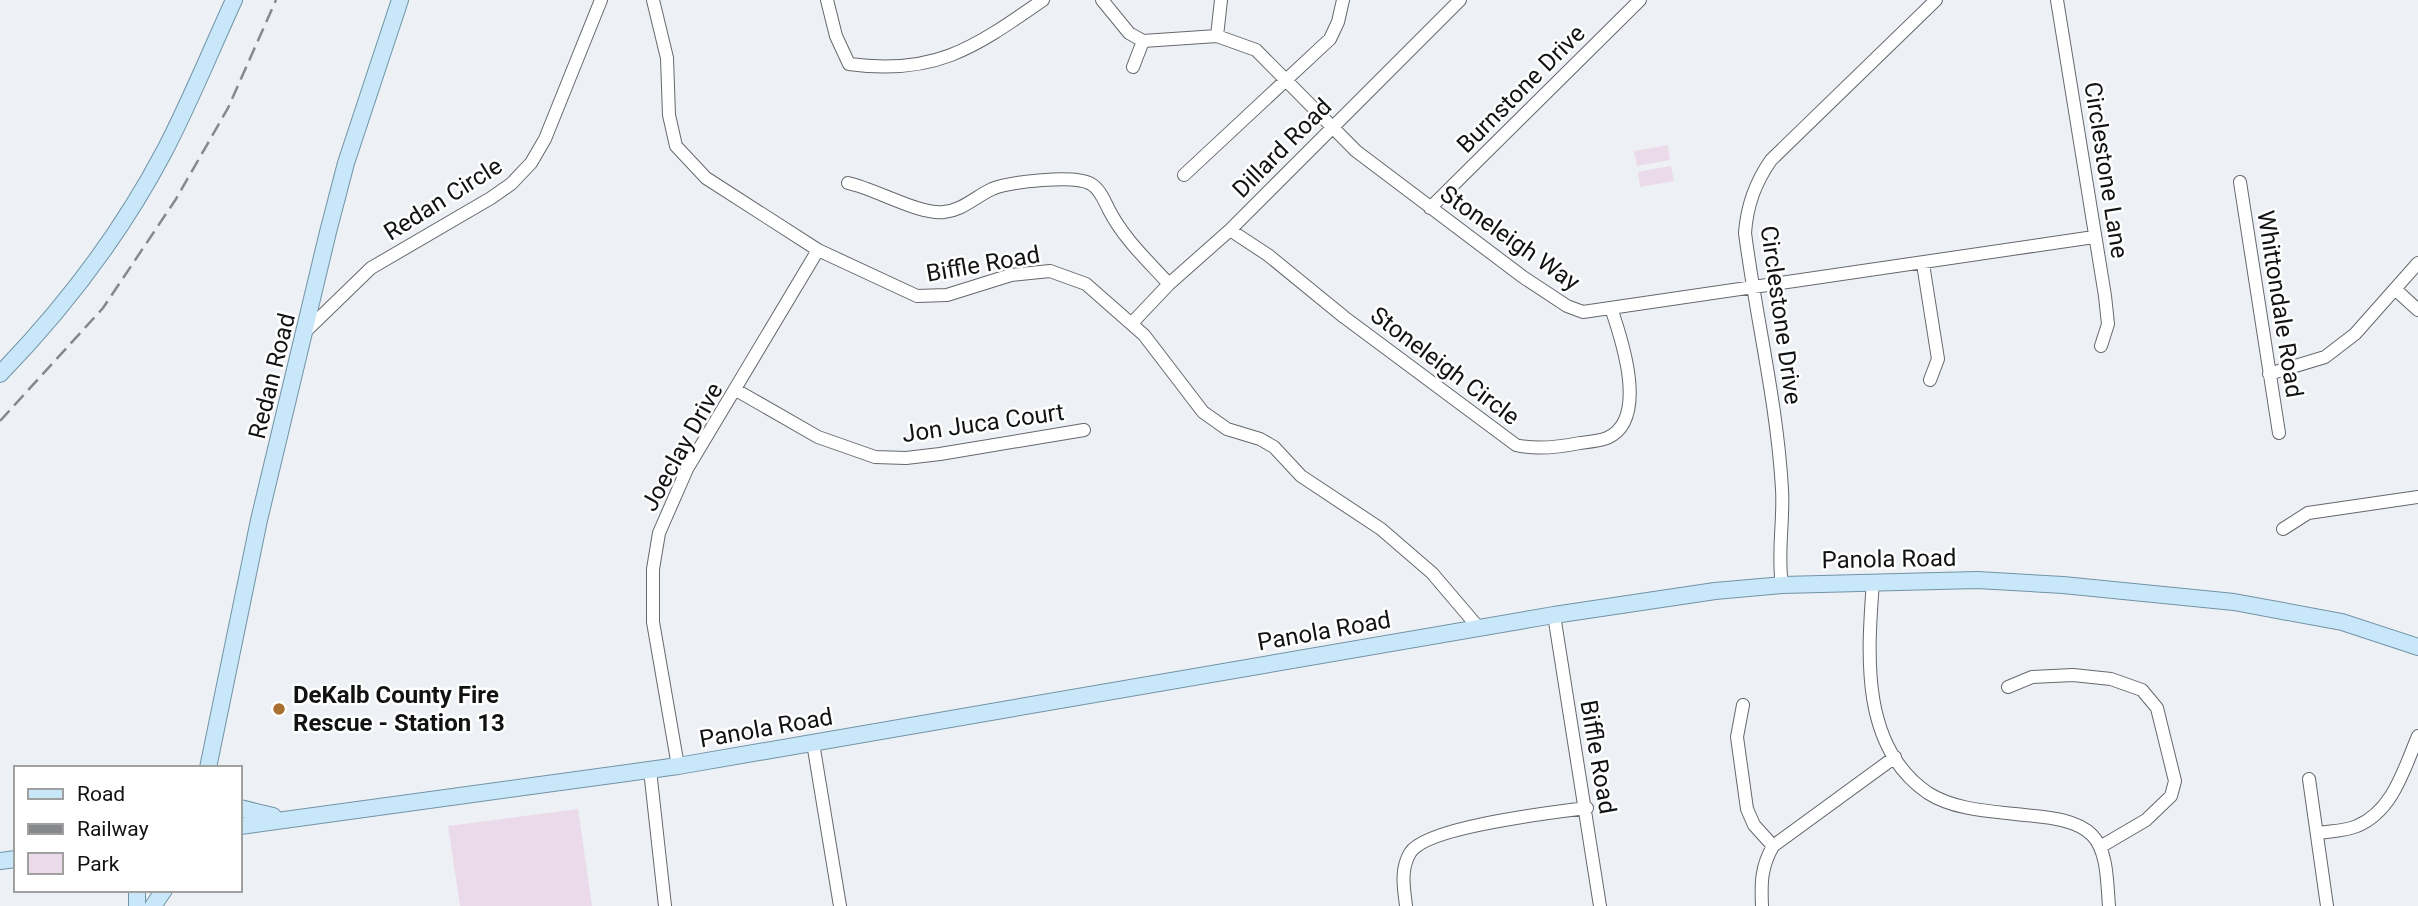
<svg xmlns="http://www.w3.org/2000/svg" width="2418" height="906" font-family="Roboto,sans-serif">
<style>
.green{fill:#ebdbea}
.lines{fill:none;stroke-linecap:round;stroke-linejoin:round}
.minor-casing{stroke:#66686d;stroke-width:14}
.major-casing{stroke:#7193a6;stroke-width:18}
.minor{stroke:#fff;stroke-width:12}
.major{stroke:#c8e8f9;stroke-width:16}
.rail{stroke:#86888b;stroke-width:2.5;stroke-dasharray:14 7;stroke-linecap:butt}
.poi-dot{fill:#aa702f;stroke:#fff;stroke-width:2.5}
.labels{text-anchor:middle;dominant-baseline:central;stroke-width:5;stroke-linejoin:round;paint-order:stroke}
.street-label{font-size:24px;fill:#111213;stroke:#fff}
.poi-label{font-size:24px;font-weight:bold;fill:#111213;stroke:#fff;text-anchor:start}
</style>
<rect width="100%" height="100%" fill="#edf0f5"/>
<!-- green -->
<path class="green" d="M1668,145L1670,160L1637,166L1634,151Z
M1671,166L1674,181L1640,187L1638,172Z
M578,809L592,906H460L448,826Z"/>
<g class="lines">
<!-- minor casing -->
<g class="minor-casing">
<path id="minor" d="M653,0L667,58L669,115L676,146L706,178L818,250L917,296L947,295L1011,275L1050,271L1086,284L1144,335L1203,412L1227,429L1260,439L1274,447L1301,476L1381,529L1432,573L1478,627
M827,0L836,36L849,64C936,76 975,47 1043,0
M1102,0L1129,33L1143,41L1217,36L1256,50L1356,151L1523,277L1567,306L1583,312L2094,237
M2057,0L2105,296L2108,324L2101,346
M1217,36L1221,0
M1133,67L1143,41
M1184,175L1330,39L1338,22L1343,0
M2240,182L2279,433
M848,183C876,189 919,215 944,212C963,210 975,197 992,189C1009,182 1075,174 1091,184C1100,189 1105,202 1109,210C1124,239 1147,260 1169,284
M1430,208L1640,0
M1230,230L1268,255L1344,317L1516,445C1536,450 1560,447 1580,443C1588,442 1599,441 1607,438C1649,420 1622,340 1611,308
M1923,264L1938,359L1930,380
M2395,289L2418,310
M1132,323L1169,284L1230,230L1460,0
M306,331L371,268L491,198L511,184L531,163L545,139L601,0
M2269,374L2325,357L2355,334L2418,263
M736,390L818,437L875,457L906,458L940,454L1084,430
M2283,529L2308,513L2418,497
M1873,581C1868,652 1859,746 1928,793C1953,809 1987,811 2015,814C2039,817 2074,817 2092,835C2108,851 2107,884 2109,906
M1782,585C1777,553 1784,521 1782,489C1777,402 1756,318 1745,233C1747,205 1755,183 1771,160L1936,0
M1554,615L1600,906
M2008,687L2032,677L2073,675L2111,679L2142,690L2157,708L2175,781L2171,796L2146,820L2100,847
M1743,705L1737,737L1747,809L1754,825L1773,846
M813,743L840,906
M678,766L653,622V569L659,533L687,469L818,250
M650,770L665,906
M2309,779L2327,906
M2319,833C2331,831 2346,831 2357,826C2393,811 2404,769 2418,736
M1406,906C1404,888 1400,870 1410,853C1425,827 1555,812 1587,808
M1762,906C1761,883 1761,867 1773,846L1895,757"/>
</g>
<!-- major casing -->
<g class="major-casing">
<path id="major" d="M0,374C64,308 122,232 165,150C190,102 211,50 234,0
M208,768L259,520L328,232L346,163L400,0
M240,808L273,816
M240,826L678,766L1554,615L1715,591L1782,585L1977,580L2063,585L2234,602L2342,622L2418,647
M0,861L16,859
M137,890V906
M153,906L164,890"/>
</g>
<!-- minor -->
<use href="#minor" class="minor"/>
<!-- major -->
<use href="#major" class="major"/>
<!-- rail -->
<path class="rail" d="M0,421L103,308L176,199L228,108L276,0"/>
</g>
<!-- markers -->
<circle class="poi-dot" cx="279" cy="709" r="7"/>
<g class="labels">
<!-- street labels -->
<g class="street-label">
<text transform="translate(1521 89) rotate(-45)">Burnstone Drive</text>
<text transform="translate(1282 148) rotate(-45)">Dillard Road</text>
<text transform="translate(2106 170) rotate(81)">Circlestone Lane</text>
<text transform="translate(443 199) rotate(-32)">Redan Circle</text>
<text transform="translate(1510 238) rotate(35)">Stoneleigh Way</text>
<text transform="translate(983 264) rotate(-10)">Biffle Road</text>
<text transform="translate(2280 304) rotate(81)">Whittondale Road</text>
<text transform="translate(1781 315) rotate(82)">Circlestone Drive</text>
<text transform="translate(1445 366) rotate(37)">Stoneleigh Circle</text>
<text transform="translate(272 376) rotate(-76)">Redan Road</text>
<text transform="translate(983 423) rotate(-8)">Jon Juca Court</text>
<text transform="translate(682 447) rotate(-61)">Joeclay Drive</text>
<text transform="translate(1889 559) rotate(-1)">Panola Road</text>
<text transform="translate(1324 631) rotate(-10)">Panola Road</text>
<text transform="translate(766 728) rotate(-10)">Panola Road</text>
<text transform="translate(1598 757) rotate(80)">Biffle Road</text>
</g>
<!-- poi labels -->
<g class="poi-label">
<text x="293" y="695">DeKalb County Fire<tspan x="293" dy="28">Rescue - Station 13</tspan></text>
</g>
</g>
<!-- legend -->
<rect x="14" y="766" width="228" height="126" fill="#ffffff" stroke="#a0a0a1" stroke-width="2"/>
<rect x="28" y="789" width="35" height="10" fill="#c8e8f9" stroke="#a0a0a1" stroke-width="2"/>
<text x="77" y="801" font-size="21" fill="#111213">Road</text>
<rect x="28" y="824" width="35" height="10" fill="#86888b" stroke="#a0a0a1" stroke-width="2"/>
<text x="77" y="836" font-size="21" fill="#111213">Railway</text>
<rect x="28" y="853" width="35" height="21" fill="#ebdbea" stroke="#a0a0a1" stroke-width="2"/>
<text x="77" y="871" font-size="21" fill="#111213">Park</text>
</svg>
